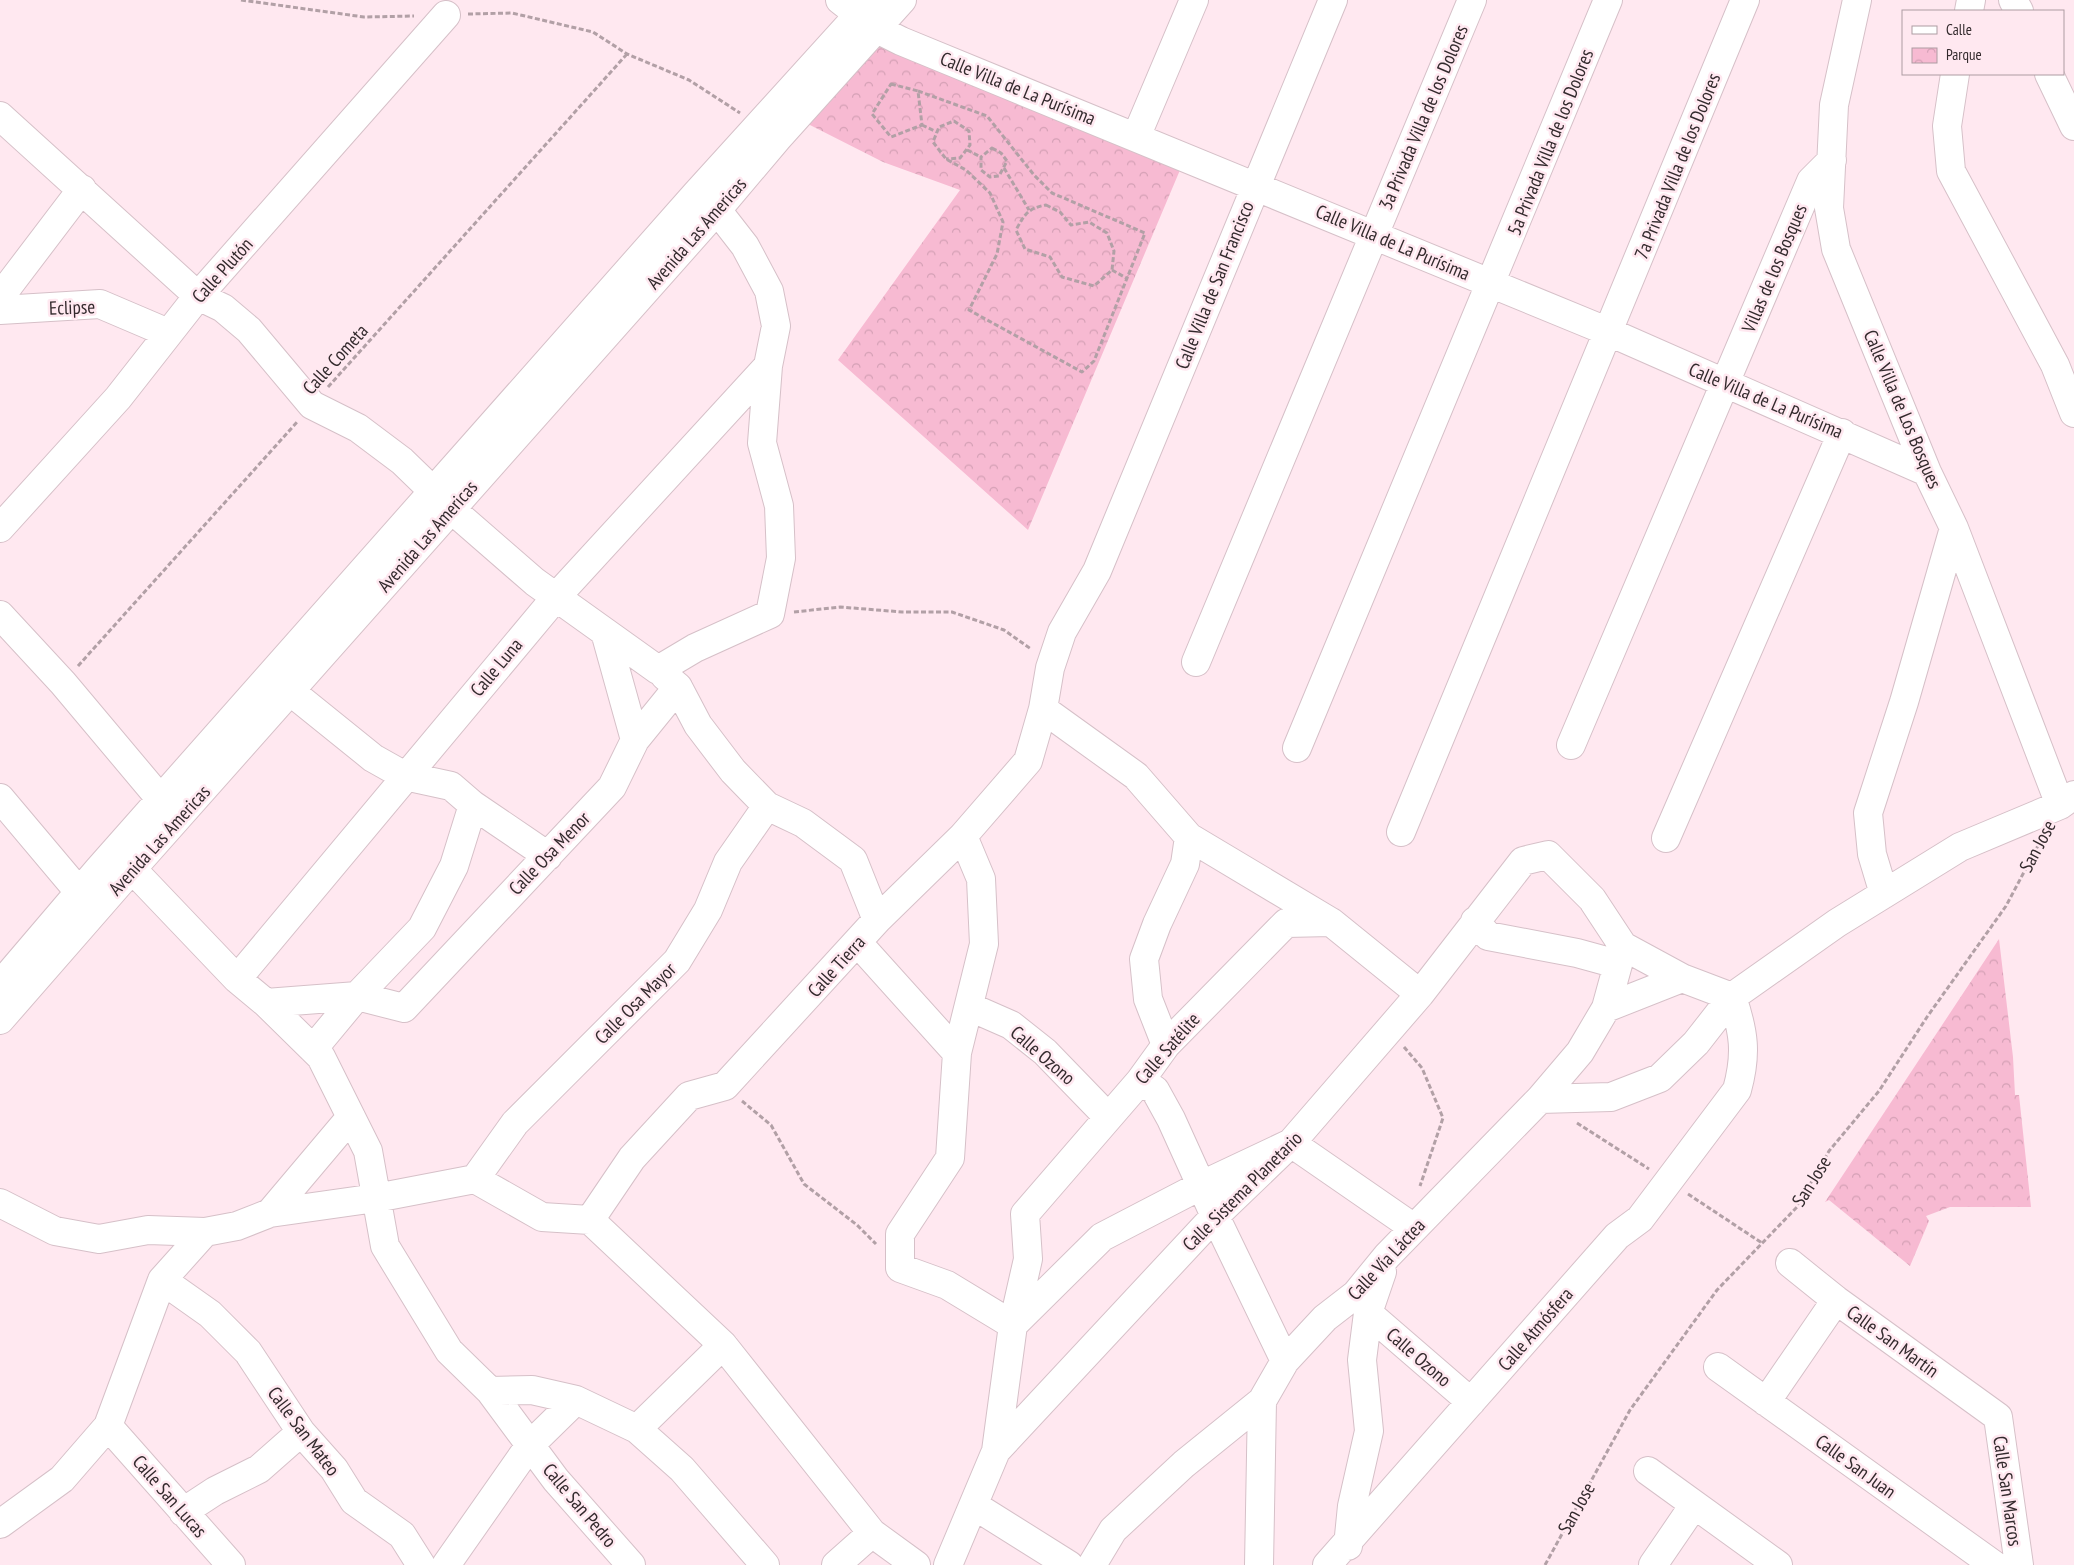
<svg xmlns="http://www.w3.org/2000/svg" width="2074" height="1565" font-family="'PT Sans Narrow',sans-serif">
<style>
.park{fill:url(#park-crowns)}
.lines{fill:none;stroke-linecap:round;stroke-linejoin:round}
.minor-casing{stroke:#d6c0c8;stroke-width:30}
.path{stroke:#b2a0a6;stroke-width:3;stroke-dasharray:5 2.5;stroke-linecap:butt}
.minor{stroke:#fff;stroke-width:28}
.labels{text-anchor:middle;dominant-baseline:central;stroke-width:5;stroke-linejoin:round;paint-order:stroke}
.street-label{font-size:19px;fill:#332a2d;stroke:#ffe8f0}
</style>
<defs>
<pattern id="park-crowns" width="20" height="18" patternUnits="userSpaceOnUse" patternTransform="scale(1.25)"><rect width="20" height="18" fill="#f7bad2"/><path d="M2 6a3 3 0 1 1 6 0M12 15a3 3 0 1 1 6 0" fill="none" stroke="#d4a0b5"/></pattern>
</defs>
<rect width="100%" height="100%" fill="#ffe8f0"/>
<!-- park -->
<path class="park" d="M876,45L1180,170L1028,530L838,360L960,190L883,162L808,124Z
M1999,939L2013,1057L2015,1095H2019L2031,1207H1950L1926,1216L1929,1221L1910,1266L1829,1200L1825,1202Z"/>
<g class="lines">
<!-- minor casing -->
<g class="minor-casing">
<path id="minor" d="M840,0L877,29L901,41L1609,332L1927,472
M1857,0L1834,105L1829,208L1836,249L1927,472L1954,528L2060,805
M2013,0L2019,11
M1969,11L1971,0
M1955,74L1947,126L1951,171L2055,365L2074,413
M2049,74L2074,126
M0,116L198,296L223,308L249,330L312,405L358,428L402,461L434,492
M1136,137L1194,0
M0,297L82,189
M0,310L100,304L168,333
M451,509L535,582L658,670L695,648L770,614L781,558L779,506L762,443L768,366L776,326L769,291L745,246L717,210
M0,528L118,398L198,296L446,15
M0,615L63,683L173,814
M605,632L635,740
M1196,662L1472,0
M665,676L678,687L698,725L733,771L767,806L803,823L853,860L877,920
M279,679L290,691L373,758L405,776L451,786L473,805L548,856
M1043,709L1136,776L1189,837L1331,922L1420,994
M1571,745L1811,181L1832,160
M1297,748L1608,0
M0,798L80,893
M1401,832L1745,0
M963,836L981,879L984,944L957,1053L950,1158L900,1234V1268L947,1285L1013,1325L1028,1259L1025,1214L1140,1081L1166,1045L1286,923L1331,922
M1666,838L1842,433
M133,870L237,979L266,1003L321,1057L368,1151L385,1246L449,1351L490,1391L556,1480L631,1565
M1884,894L1872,854L1868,813L1904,702L1954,528
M1475,921L1488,936L1577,953L1617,964
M858,943L957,1053
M237,979L556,597L768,366
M0,985L98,870L696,194L872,0
M266,1003L357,996L404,1008L612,787L635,740L678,687
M970,1007L1011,1025L1045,1052L1107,1116
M1606,1008L1682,978
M0,1020L117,886L717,210L777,139L902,0
M1166,1045L1148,999L1144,959L1157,924L1185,864L1189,837
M313,1049L357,996L422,928L454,866L473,805
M1140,1081L1155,1090L1171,1119L1215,1216L1285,1361
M1540,1099L1611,1097L1660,1078L1696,1043L1732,997L1837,923L1960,847L2060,805L2074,795
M475,1179L542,1217L590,1220L632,1158L689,1096L725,1086L877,920L963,836L1028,761L1043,709L1050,668L1062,632L1097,571L1333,0
M475,1179L515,1123L677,961L708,910L728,862L767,806
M0,1203L55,1231L99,1239L148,1230L205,1232
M270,1213L376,1198L475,1179
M590,1220L723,1345L872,1533L916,1565
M1790,1263L1836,1300L1998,1417L2019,1565
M162,1280L210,1314L248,1352L301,1432L334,1469L354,1501L402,1535L421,1565
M1368,1313L1471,1402
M1718,1367L1994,1565
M490,1391L532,1390L576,1400L637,1429L682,1469L765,1565
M1766,1402L1836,1300
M108,1426L231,1565
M637,1429L723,1345
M996,1451L1215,1216L1291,1143L1420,994L1523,861L1548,855L1592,899L1623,946L1682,978L1732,997C1744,1032 1747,1054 1737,1090L1640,1219L1617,1236L1327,1565
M1648,1471L1778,1565
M975,1506L1069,1565
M183,1512L215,1491L259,1469L301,1432
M0,1524L62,1479L108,1426L162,1280L205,1232L237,1226L270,1213L351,1117
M1348,1546L1352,1506L1369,1431L1362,1360L1368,1313L1382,1272
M446,1565L530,1445L576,1400
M836,1565L872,1533
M948,1565L996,1451L1013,1325L1102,1237L1202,1185L1291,1143L1414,1228
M1092,1565L1113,1530L1184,1464L1262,1401L1285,1361L1325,1318L1356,1294L1387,1256L1540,1099L1580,1052L1606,1008L1623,946
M1259,1565L1262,1401
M1653,1565L1694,1505"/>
</g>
<!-- path -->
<path class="path" d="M241,0L364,17L414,16
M468,14L512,13L593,32L627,54L689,80L740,113
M891,84L918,91L922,125L891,137L872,114Z
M918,91L987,116L1034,175L1052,193L1145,233L1094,361L1082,372L969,310L997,254L1003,222L990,193L966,170L946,159L933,142L939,127L954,121L969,131L970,145L960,158L946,159
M922,125L937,132
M992,148L1001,153L1007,161L999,176L990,177L981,170V157Z
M967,150L981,157
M1004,168L1029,210
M1046,205L1060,212L1071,225L1089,222L1107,233L1114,251L1112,270L1094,286L1062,277L1050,257L1025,249L1016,230C1024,215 1028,208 1046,205Z
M1112,270L1128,279
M328,387L627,54
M794,612L840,607L902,612H952L1004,630L1031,649
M78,666L298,421
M1404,1047L1422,1068L1443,1118L1420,1186
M742,1101L771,1125L804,1184L857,1225L876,1244
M1577,1123L1649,1169
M1688,1194L1762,1243
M1545,1565L1630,1410L1717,1290L1797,1207L1829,1151L1879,1091L1927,1017L2006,906L2042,838"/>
<!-- minor -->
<use href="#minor" class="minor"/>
</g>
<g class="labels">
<!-- street labels -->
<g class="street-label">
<text transform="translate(1018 88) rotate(22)">Calle Villa de La Purísima</text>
<text transform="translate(1423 117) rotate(-67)">3a Privada Villa de los Dolores</text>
<text transform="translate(1550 142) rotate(-68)">5a Privada Villa de los Dolores</text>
<text transform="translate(1677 166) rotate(-68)">7a Privada Villa de los Dolores</text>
<text transform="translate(696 233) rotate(-49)">Avenida Las Americas</text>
<text transform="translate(1393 242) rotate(23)">Calle Villa de La Purísima</text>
<text transform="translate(1774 268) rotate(-67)">Villas de los Bosques</text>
<text transform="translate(222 270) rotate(-48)">Calle Plutón</text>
<text transform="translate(1214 285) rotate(-68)">Calle Villa de San Francisco</text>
<text transform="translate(72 307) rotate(-2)">Eclipse</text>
<text transform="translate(335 359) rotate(-48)">Calle Cometa</text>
<text transform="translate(1766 400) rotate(23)">Calle Villa de La Purísima</text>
<text transform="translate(1903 409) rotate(67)">Calle Villa de Los Bosques</text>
<text transform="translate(427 536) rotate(-49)">Avenida Las Americas</text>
<text transform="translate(496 667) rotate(-50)">Calle Luna</text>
<text transform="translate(159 840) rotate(-48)">Avenida Las Americas</text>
<text transform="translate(2037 846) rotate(-62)">San Jose</text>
<text transform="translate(549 853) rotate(-46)">Calle Osa Menor</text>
<text transform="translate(836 966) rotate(-48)">Calle Tierra</text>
<text transform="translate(635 1003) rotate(-45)">Calle Osa Mayor</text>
<text transform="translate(1167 1048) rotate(-49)">Calle Satélite</text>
<text transform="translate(1043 1055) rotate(41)">Calle Ozono</text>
<text transform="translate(1811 1181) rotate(-58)">San Jose</text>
<text transform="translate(1242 1191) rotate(-45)">Calle Sistema Planetario</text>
<text transform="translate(1386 1259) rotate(-47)">Calle Vía Láctea</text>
<text transform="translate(1535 1329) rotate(-49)">Calle Atmósfera</text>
<text transform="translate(1893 1341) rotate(36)">Calle San Martín</text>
<text transform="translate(1419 1357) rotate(41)">Calle Ozono</text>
<text transform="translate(304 1431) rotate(53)">Calle San Mateo</text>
<text transform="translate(1856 1466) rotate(36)">Calle San Juan</text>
<text transform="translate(2008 1491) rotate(82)">Calle San Marcos</text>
<text transform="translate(170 1496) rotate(49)">Calle San Lucas</text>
<text transform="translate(580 1505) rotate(50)">Calle San Pedro</text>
<text transform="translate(1576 1508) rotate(-61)">San Jose</text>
</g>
</g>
<!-- legend -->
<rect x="1902" y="10" width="162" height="65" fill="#ffe8f0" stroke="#ad9ca2"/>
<rect x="1912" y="26" width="25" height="8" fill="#ffffff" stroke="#ad9ca2"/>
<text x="1946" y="35" font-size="15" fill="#332a2d">Calle</text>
<rect x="1912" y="48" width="25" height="15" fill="url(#park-crowns)" stroke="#ad9ca2"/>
<text x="1946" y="60" font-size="15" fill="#332a2d">Parque</text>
</svg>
